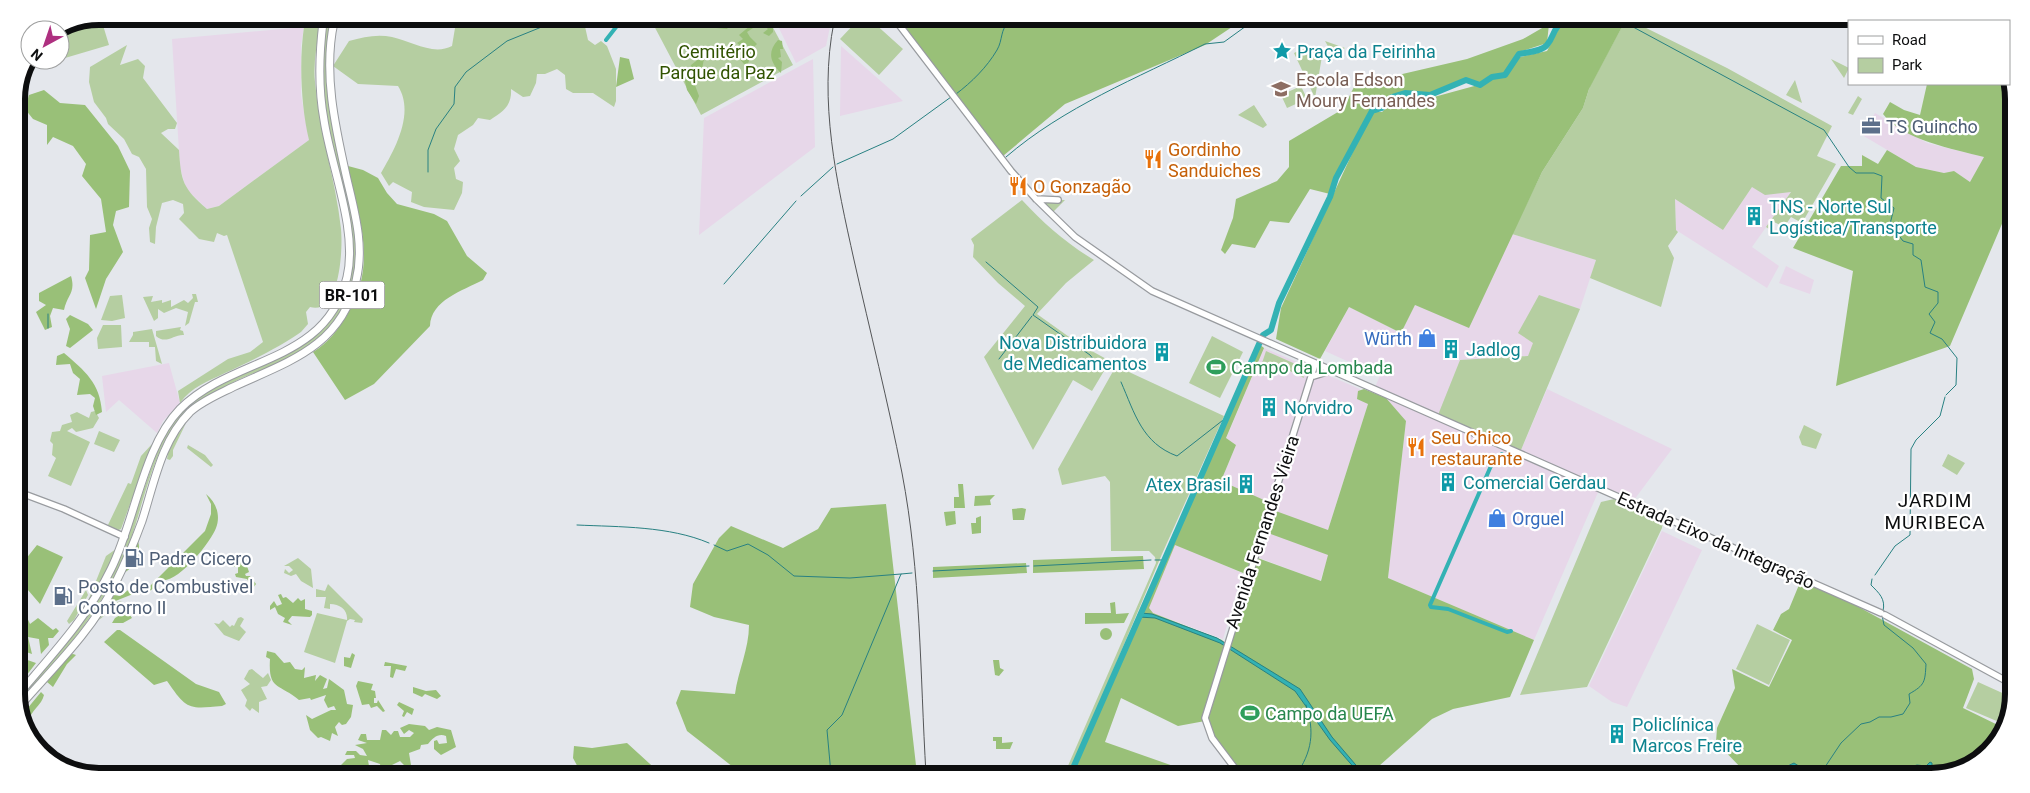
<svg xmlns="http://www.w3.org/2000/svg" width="2030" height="793" font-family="Roboto,sans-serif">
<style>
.industrial{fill:#e7d7e9}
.green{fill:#b5cea1}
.forest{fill:#99c078;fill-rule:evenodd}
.water{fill:#33b2b4;stroke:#288182}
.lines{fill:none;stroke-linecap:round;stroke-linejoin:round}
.stream{stroke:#288182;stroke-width:1}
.canal{stroke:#33b2b4;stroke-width:4}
.river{stroke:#33b2b4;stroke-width:6}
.tertiary-casing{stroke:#989b9f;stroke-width:8}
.secondary-casing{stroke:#989b9f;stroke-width:8}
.trunk-casing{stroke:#989b9f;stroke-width:9}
.tertiary{stroke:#fff;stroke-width:5}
.secondary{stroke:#fff;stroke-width:5.5}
.trunk{stroke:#fff;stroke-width:7}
.tram{stroke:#545658;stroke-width:1}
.labels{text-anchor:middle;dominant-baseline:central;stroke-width:4.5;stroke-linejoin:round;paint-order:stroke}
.shield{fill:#fff;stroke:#565657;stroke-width:1}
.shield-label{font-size:16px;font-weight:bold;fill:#0d0e0f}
.park-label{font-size:18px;fill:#305301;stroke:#fff}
.culture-label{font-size:18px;fill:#0d838f;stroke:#fff;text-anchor:start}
.education-label{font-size:18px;fill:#785e54;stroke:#fff;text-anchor:start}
.service-label{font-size:18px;fill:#4e5e75;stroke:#fff;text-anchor:start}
.food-label{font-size:18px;fill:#c56008;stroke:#fff;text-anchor:start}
.shop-label{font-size:18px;fill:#366cbe;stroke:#fff;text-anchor:end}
.leisure-label{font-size:18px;fill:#27864d;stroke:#fff;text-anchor:start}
.street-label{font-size:18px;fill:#0d0e0f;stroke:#fff}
.neighbourhood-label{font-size:19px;letter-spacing:1px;fill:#0d0e0f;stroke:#fff}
.rim{fill:none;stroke:#0d0e0f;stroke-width:6}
</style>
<rect width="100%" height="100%" fill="#e4e7ec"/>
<!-- industrial -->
<path class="industrial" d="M776,22H831L826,46L796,63Z
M304,27L301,45V95L309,140L219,206L207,209L186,189L180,167L172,39Z
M841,46L900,98L903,101L840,116Z
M813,59L815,147L699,235L704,118Z
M1875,113L1927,143L1984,157L1970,182L1954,171L1944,173L1916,167L1862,135Z
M1752,187L1791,192L1752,247L1779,266L1767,288L1676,230L1675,199L1723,230Z
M1512,234L1596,260L1580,309L1539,295L1534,343L1528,356L1460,360L1437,420L1519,455L1547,389L1672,449L1631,504L1599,490L1534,640L1388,578L1406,421L1375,387L1380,376L1325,351L1349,307L1401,333L1415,305L1469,327Z
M1786,266L1814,280L1810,294L1779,283Z
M1264,348L1360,389L1368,404L1328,530L1329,555L1320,581L1257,557L1221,481L1236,445L1226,439Z
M169,363L180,403L163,421L157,433L119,400L106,412L102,376Z
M1662,531L1702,550L1627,707L1612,702L1589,686Z
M1175,544L1242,573L1223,639L1153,613L1148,608Z"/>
<!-- green -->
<path class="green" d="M1625,21H1632L1727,68L1832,126L1817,156L1836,164L1802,223L1791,217L1784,227L1774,222L1769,229L1766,227L1791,192L1765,195L1752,187L1723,230L1675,199L1676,230L1678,232L1668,246L1674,258L1661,307L1590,278L1596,260L1512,234L1542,172L1583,108L1590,86Z
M81,22H102L109,45L65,58L60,40V30H57Z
M325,22H330L328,95L356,234C362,290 335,337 285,361C267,369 248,374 232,383C221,389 211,398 201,405C194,410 185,414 179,420C154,446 141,513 128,547L124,546L161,440L181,411L208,389L274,360L328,320L349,273L341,187L326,117L323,88V48Z
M456,22H584L588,40L595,45L601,41L607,46L616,69V101L614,107L593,93H573L566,89L565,75L557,69L545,74H537L536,83L530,96L523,97L511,89C512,105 504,111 490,120L478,118L473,125L458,135L454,149L460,161L454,168L456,179L463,182L462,193L454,210L424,207L411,202L412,192L393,182L389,186L381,173C395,149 415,113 398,86L358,84L333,66L349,41C364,37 377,34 392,37C411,41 433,56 452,46Z
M652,22H770L793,65L701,115Z
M856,22H873L903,49L879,75L840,39Z
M304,27L319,28C317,46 313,64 315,82C319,132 336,180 341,229C343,249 340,316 310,307L306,312L308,324L301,332C280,347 249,362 225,373C209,381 191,387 180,403L178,391L228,359L250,352L263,342L227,235L224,236L217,233L214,242L199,239L179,219L184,213L183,204L173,200L162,203L156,227L155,244L150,242L149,228L152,219L147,207L146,169L139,157L132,154L124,139L108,124L106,118L94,102L89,82L90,67L127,45L120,65L138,59L145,66L143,78L177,123L175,129H168L161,133L179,150C181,182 183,188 207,209L219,206L309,140C301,107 299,60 304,27Z
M1325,41L1345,48L1333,55Z
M1309,46L1313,52L1316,50L1322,56L1315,98L1294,53Z
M1831,59L1849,68L1844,78Z
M1795,80L1802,103L1786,95Z
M1301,86L1307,99L1287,108L1281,95Z
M1858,96L1862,99L1853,115L1848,113Z
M1254,105L1267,125L1263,128L1238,115Z
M1036,199L1065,200L1051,214Z
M1022,200C1044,224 1066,243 1094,260L1066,283L1037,314L1079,344L1110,361L1092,391L1073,380L1033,450L984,357L1025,306L998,283L973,257L974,245L971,239Z
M192,294H196L198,302H195L189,323L185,326L188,312L176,308L164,313L158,309V318L154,321L143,297L153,296L151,302L162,300V303L171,300V307L184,300L188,303L193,298Z
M122,295L125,318L112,321L101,320L110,296Z
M1539,295L1580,309L1521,450L1438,415L1460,360L1528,356L1533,343L1518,333Z
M103,325H121L122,347L98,349L97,338Z
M181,327L180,330L183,331L184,335C174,334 166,345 156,336V331Z
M152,329L162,364L156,361L155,347H149V342H129L133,335V332Z
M1212,336L1243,352L1220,398L1189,383Z
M1266,351L1300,366L1304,378L1290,371L1283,374L1262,363Z
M1116,366L1224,416L1162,554L1078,754L1067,775H1064L1156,563L1155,557L1149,551H1111L1110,482L1105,476L1062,485L1058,469Z
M95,411L99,418L93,428L76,432L72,428L67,431L90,442L71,486L48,476L56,458L52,455L53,444L50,441L52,432L60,431L62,425L72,422L70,415L77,412L89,418L91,412Z
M186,423L173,450V456L170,460L167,459L169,447Z
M1804,425L1822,434L1816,449L1802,445L1799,437Z
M99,431L120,440L114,452L94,444Z
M152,444L121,529L116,531L107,527L128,483L131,484L141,456Z
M188,445L205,455L213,465L211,467L187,448Z
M1948,454L1965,463L1957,475L1942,466Z
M1614,499L1663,520L1662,528L1587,687L1520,695L1601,502Z
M116,549L105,577L84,611L106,556Z
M121,551L124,557C99,613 64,652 25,698L22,694L69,637Z
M298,558L311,569L313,588L301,581L296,574L291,576L284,573L285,569L289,573L293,570L289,566H284Z
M328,584L363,619L362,623L354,622L355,620L350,619L347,621L335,663L304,652L317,613L347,620C348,610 340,604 330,604V609L324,608L326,597H316V589L325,591Z
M86,590L88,595L74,620L69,624L67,621Z
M122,601L99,620L108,604Z
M241,617L244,619L240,626L246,632L239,641L224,635L214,623L219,624L223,620L230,627L232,625L234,626L238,618Z
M1757,624L1790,640L1769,685L1736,669Z
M252,669L263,678L268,673L271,680L267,686L261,687L267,699L259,702V713L252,708L250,711L245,706L247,700L241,690L250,684L244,679L249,670Z
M1978,682L2009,696V721L2006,725L1966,708Z"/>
<!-- forest -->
<path class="forest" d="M1241,21L1205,45L1065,104L1003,156L901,22Z
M1563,21H1617L1623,25L1589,89L1583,108L1542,172L1469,328L1415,305L1401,333L1349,307L1320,359L1276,339L1281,308L1368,119L1336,178L1330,194L1310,189L1289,223L1270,221L1255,248L1232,244L1225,254L1221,250L1233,218L1236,199L1277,181L1289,167V141L1343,109L1355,85L1467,59L1523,39L1549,24L1547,43L1519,52L1507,74L1520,57L1547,51ZM1466,80L1478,85L1434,97L1406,95L1393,101L1382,112H1371L1382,108L1392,97L1405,93L1430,95Z
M726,22L730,25L727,29L716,28L711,22Z
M759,22L773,23V32L769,36L763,33L768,29Z
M751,25L753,28L747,32L750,37L757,44L753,48L756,53L751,57L745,69L744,64L739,58L746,54L747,46L743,48L737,43L743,39L739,35Z
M778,40L782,41L783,49H780L781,57L778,58L782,62L781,73C770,62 767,52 778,40Z
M620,57L629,59L634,79L616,87Z
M700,58L704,59L702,69L704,76L693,80L699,96L696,104L687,90L684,77H690L693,79L691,73H688L691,65Z
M2009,81L2014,94L2013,198L1950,346L1836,386L1853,271L1793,248L1841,166H1862V155L1878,164L1887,150L1916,167L1944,173L1954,171L1970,182L1984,157C1953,149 1903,140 1883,114L1890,102L1904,110L1920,115L1927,84H2009Z
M44,90L60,103L85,105L118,146L130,171L129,207L116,211L113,225L123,252L106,279L96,309L85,278L89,270L90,235L106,232L101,199L82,176L86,164L73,146L53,137L47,145V125L33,119L25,109L29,95Z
M348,166L363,170L378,178L387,193L397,204L434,214L447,221L467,256L487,273L483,280C462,291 431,300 430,326L374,384L345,400L313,352C328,343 338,330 347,315C378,264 359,220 348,166Z
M71,276C76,293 67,295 64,310L53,308L50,316L52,327L45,330L36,312L46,305L39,301V293Z
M70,315L88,324L93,330L70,348L66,346L70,329L66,319Z
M1259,344L1264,348L1226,438L1236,445L1221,481L1264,500L1273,510L1328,530L1368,404L1357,399L1358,391L1364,389L1386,398L1406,421L1388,578L1534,640L1510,697L1453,709L1432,719L1379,766L1374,775H1240L1212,738L1205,721L1178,726L1121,698L1105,742L1199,775H1067L1087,735ZM1265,532L1328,555L1321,581L1255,557ZM1175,545L1248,575L1226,644L1222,640L1153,613L1149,608Z
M64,353C85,371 100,383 102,412L96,415L93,406L95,398L90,394L77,395L80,379L73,373L70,364L56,365L57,356Z
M958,484H963L965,508H954V497H959Z
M206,494C216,502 221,515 216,528C211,542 178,583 162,580L148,593L146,590L205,531L211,514V504Z
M995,495L990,500L991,505L974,506L975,496Z
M886,504L917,774H742L687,731L676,703L681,690L735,694C738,671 749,649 749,625L714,617L690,607L693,584L719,538L731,526L783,548L818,529L831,508Z
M1022,508L1026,509L1024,520H1013L1012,509Z
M955,511L956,524L946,526L944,512Z
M981,516V533L972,534L971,523H976V518Z
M138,541C142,554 134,568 122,574Z
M37,545L63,557L40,604L22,583H16V561L21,565Z
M1143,556L1144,569L1033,573V560Z
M239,559L245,560L249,572L245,574L246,576H250L256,584L253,588L247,579L236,577L235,574L238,573V567H234L232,563Z
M1026,563L1027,573L933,578V567Z
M1801,580L1855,605L1972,669L1974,679L1963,708L2004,728L1977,763L1940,774L1931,768L1933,765C1909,764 1883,775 1860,773L1859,768L1829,776L1791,764L1783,768L1777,765L1761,776H1741L1744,771L1716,742L1717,728L1735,688L1732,669L1769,687L1792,640L1773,630L1781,614L1789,609Z
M131,588L134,591L133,594L108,604L114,595L120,596Z
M16,593L30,624L38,618L53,630L56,628L59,631L53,638H48L49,645L41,654L39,639L28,637L32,654L23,651L24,643H19L16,639Z
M281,594L283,598L286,597L293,603L298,598L301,601L305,599V609L312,611V615L310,617L292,616L288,621L292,625L283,622L285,618L278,614L275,607L270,610V606L274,601L277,606L282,604L278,595Z
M1115,602L1116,614L1129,613L1124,623L1085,624V613H1111L1110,603Z
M127,611L132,618L123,623H112L115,618Z
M1100 634a6 6 0 1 1 12 0a6 6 0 1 1-12 0Z
M117,630H120L196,684L219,692L226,704L222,706C188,709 187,710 167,681L154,685L104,642Z
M267,651L275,653L284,663L290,662L295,669L302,670L305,667L304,678L316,675L315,681L320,675L327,679L323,689L327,688L329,679L344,690L347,704L353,705L351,717L346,724L342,725L339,722L335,727L338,736L332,733L330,741L321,737L318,738L310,730L306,715L312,719L331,710H336L334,706L328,708L324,700L326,695L311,700L310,698L299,700C279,683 268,691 270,659L266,657Z
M352,653L355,655L351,668L344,666V657L350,658Z
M73,654L76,655L67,664L53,687L47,682L68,655Z
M16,656L36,663L16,689Z
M993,660H999L1000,668L1004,670L999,676L995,675Z
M385,662L407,666L405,671L396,669L393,678L390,677L391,666H384Z
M358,681L373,684L371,690L375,691L376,698H374V703H377L378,700L385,711L383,712L377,706L371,708L369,704L362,705L356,686Z
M413,687L426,691L436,690L441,696L437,699L425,694L422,697L413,693Z
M41,692L44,695C42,705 30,711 29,721L25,723L22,715Z
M399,702L414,709L412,715L407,712L404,717L402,716L404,711L397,705Z
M409,724L425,726L429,730L437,727L451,730L456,747L441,755L434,749V741L437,740L439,744L447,743L446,736C438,733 433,738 428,744L421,745L420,749L409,753L411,765L407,768L400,761L390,766L392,771L381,769L380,764L368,760L369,766L341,765L347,759L355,758L354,755H345L347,751H356L360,755L367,756L363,749L355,745L367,743L358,740L361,734H366L367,740H380L382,730H386L391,735L394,731H398L400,737H410L414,733L409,730L404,734L400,728Z
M993,737H1002V743L1013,742L1010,749H996V741H993Z
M627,743L661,774L581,773L573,758L574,746L592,748Z"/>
<!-- water -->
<path class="water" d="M1141,613L1152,614L1217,638L1300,689L1332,737L1361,771L1358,775H1355L1357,771L1330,740L1295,691L1220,643L1155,618L1139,617Z
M1930,762L1932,763V769L1940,774L1912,777L1907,774L1886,777L1817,776L1806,773L1761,776L1775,766L1783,768L1794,763L1805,770L1812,769L1814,772H1820L1828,776L1859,768L1860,773L1903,769L1917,765L1926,766Z"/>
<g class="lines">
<!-- stream -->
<path class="stream" d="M1622,21L1824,130L1849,167L1856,173H1874L1882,176L1881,198L1894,208L1890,224L1903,241L1913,244V255L1921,260L1925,287L1938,292V303L1929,314L1935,322L1930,333L1942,339L1957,358L1956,385L1946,395
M956,94C972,82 987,67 997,50C1003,40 1000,29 1009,22
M1006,157C1064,107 1137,78 1205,44L1224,42L1253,21
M837,164L893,139L951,97
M428,172V150L436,129L454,104L455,87L466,72L507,41L554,22
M801,196L833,167
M986,262L1038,307L1033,315L1090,355L1102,370
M724,284L796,201
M48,314V328
M999,359L1032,316
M1121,382C1135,414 1142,443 1177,456L1227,417
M577,525C620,527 669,526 709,543
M714,545L727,551L748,544L768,555L794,576L850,578L901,574
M1155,560H1164
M1034,566L1151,560
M933,571L1029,566
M1875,575L1895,546L1910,535L1911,449L1916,440L1940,416L1945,397
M1872,579L1871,585C1879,593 1886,599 1883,611
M1821,773L1841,743L1861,724L1870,722L1879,717H1891L1903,714L1910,703L1909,694C1925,685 1925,682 1926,664L1913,648L1884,625L1882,615
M831,774L827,730L842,715L901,574L912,573
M1296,775C1312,752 1315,732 1306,705"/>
<!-- canal -->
<path class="canal" d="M606,40L620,22
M1502,454L1494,459L1430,605L1431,607L1448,609L1507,632L1511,631"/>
<!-- river -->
<path class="river" d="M1070,775L1263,335L1271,330L1279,303L1330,197L1336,178L1372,111L1382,108L1392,97L1405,93L1430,95L1466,80L1480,85L1492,77L1505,75L1519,54C1527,52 1541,52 1547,45C1554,37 1553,28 1563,21"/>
<!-- tertiary casing -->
<g class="tertiary-casing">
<path id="tertiary" d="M16,209V226"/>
</g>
<!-- secondary casing -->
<g class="secondary-casing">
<path id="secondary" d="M897,22L1011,171L1036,199L1075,237L1152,291L1881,613
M1036,199L1058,200
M1314,376L1330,371
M16,491L64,509L125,537
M1885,615L2010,683
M1240,775L1212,738L1205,718L1315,364"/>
</g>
<!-- trunk casing -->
<g class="trunk-casing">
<path id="trunk" d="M16,697C50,657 88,617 111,569C135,521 143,447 180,409C234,355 326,365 347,277C358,230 331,167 324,120C318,88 319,55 323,22
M19,707C52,669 92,631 114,586C124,566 134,543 142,521C154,484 161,441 190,412C202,401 219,394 233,387C287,362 341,347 356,281C365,245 354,210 346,175C335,126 323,72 334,22"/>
</g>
<!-- tertiary -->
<use href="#tertiary" class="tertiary"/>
<!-- secondary -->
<use href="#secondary" class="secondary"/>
<!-- trunk -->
<use href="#trunk" class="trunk"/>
<!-- tram -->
<path class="tram" d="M834,22C818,101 837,183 854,260C870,331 888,402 902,473C921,572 920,674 926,774"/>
</g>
<!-- icons -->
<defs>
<g id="sight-bare" transform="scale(1.5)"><path d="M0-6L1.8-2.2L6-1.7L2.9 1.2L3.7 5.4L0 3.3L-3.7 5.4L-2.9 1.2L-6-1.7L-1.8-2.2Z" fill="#0f9aa8" stroke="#fff" stroke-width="2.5" paint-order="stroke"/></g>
<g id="school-bare" transform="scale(1.5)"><path d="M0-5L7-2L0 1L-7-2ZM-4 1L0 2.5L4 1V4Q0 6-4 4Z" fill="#8d6e63" stroke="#fff" stroke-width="2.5" paint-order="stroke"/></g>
<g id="office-bare" transform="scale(1.5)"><path d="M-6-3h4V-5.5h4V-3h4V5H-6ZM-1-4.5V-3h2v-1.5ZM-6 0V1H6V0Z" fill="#5c6f8a" stroke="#fff" stroke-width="2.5" paint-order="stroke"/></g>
<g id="restaurant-bare" transform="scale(1.5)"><path d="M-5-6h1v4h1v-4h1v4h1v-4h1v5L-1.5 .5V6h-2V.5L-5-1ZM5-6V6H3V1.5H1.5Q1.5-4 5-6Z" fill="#e8710a" stroke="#fff" stroke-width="2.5" paint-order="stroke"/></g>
<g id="building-bare" transform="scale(1.5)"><path d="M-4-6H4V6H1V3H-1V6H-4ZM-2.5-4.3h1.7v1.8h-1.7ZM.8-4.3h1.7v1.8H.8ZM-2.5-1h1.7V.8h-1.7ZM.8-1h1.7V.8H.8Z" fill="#0f9aa8" stroke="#fff" stroke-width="2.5" paint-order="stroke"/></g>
<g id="shop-bare" transform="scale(1.5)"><path d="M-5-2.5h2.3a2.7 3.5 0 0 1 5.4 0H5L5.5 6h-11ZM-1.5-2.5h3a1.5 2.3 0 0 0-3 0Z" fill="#3f7fe0" stroke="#fff" stroke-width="2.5" paint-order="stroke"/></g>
<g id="stadium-bare" transform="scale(1.5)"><path d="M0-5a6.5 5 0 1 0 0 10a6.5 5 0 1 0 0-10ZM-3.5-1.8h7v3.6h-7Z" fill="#2e9e5b" stroke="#fff" stroke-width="2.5" paint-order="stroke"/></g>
<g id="fuel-bare" transform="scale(1.5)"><path d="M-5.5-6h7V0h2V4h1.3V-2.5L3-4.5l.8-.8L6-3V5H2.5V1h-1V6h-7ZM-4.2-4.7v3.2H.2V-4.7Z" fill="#5c6f8a" stroke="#fff" stroke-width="2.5" paint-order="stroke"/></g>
</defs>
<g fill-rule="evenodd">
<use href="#sight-bare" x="1282" y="51"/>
<use href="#school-bare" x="1281" y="89"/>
<use href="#office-bare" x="1871" y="126"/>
<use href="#restaurant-bare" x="1153" y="159"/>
<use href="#restaurant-bare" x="1018" y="186"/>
<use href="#building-bare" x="1754" y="216"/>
<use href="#shop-bare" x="1427" y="338"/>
<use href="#building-bare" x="1451" y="349"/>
<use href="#building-bare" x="1162" y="352"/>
<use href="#stadium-bare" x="1216" y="367"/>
<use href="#building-bare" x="1269" y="407"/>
<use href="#restaurant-bare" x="1416" y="447"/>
<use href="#building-bare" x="1448" y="482"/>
<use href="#building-bare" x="1246" y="484"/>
<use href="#shop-bare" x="1497" y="518"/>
<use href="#fuel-bare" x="134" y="558"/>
<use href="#fuel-bare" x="63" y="596"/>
<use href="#stadium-bare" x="1250" y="713"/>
<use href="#building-bare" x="1617" y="734"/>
</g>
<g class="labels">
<!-- shield labels -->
<rect class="shield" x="319.5" y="281.5" width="65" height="27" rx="4"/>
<g class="shield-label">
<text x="352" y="295">BR-101</text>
</g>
<!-- park labels -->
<g class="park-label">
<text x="717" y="51">Cemitério<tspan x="717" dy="21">Parque da Paz</tspan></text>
</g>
<!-- culture labels -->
<g class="culture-label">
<text x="1297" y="51">Praça da Feirinha</text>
<text x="1769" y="206">TNS - Norte Sul<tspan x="1769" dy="21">Logística/Transporte</tspan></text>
<text x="1147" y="342" text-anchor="end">Nova Distribuidora<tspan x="1147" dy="21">de Medicamentos</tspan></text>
<text x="1466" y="349">Jadlog</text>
<text x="1284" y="407">Norvidro</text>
<text x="1463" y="482">Comercial Gerdau</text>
<text x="1231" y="484" text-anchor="end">Atex Brasil</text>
<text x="1632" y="724">Policlínica<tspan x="1632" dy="21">Marcos Freire</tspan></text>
</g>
<!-- education labels -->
<g class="education-label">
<text x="1296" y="79">Escola Edson<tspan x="1296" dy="21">Moury Fernandes</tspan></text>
</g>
<!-- service labels -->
<g class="service-label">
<text x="1886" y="126">TS Guincho</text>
<text x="149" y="558">Padre Cicero</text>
<text x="78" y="586">Posto de Combustivel<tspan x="78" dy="21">Contorno II</tspan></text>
</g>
<!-- food labels -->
<g class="food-label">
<text x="1168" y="149">Gordinho<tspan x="1168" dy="21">Sanduiches</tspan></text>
<text x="1033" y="186">O Gonzagão</text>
<text x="1431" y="437">Seu Chico<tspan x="1431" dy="21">restaurante</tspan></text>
</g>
<!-- shop labels -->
<g class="shop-label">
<text x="1412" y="338">Würth</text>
<text x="1512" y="518" text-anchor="start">Orguel</text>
</g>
<!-- leisure labels -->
<g class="leisure-label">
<text x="1231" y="367">Campo da Lombada</text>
<text x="1265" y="713">Campo da UEFA</text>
</g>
<!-- street labels -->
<g class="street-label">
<text transform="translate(1262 532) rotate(-72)">Avenida Fernandes Vieira</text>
<text transform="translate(1716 540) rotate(24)">Estrada Eixo da Integração</text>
</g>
<!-- neighbourhood labels -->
<g class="neighbourhood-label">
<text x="1935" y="500">JARDIM<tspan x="1935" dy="22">MURIBECA</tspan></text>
</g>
</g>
<!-- crop -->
<path d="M0 0H2030V793H0ZM99 25H1931A74 74 0 0 1 2005 99V694A74 74 0 0 1 1931 768H99A74 74 0 0 1 25 694V99A74 74 0 0 1 99 25Z" fill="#fff" fill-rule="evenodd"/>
<path class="rim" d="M99 25H1931A74 74 0 0 1 2005 99V694A74 74 0 0 1 1931 768H99A74 74 0 0 1 25 694V99A74 74 0 0 1 99 25Z"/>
<!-- legend -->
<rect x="1848" y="20" width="162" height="65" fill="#ffffff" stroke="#9e9f9f"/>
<rect x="1858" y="36" width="25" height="8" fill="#ffffff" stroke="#9e9f9f"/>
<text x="1892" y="45" font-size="15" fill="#0d0e0f">Road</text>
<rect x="1858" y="58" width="25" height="15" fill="#b5cea1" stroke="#9e9f9f"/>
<text x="1892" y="70" font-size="15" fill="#0d0e0f">Park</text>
<!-- north arrow -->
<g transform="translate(45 45) rotate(220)"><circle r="24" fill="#ffffff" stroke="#9e9f9f"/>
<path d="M0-4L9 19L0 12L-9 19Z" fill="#ae3080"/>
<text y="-8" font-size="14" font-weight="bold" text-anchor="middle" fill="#0d0e0f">N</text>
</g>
</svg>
